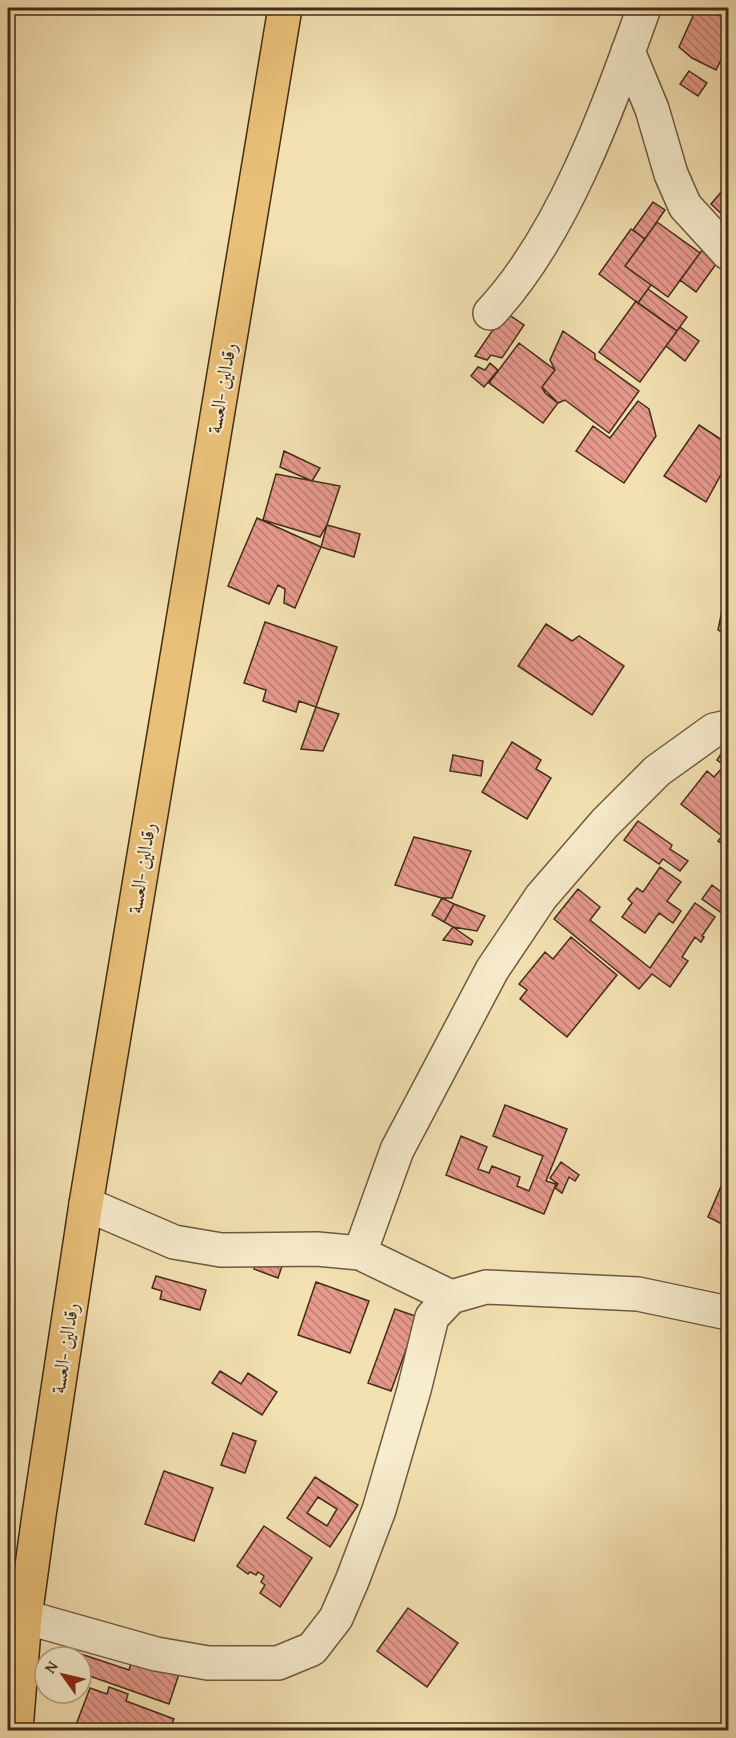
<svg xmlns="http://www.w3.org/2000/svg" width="736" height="1738" font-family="'Gentium Book Plus',Amiri,serif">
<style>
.building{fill:url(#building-back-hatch);stroke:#432c18;stroke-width:1.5;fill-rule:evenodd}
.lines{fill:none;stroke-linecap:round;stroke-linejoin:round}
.minor-casing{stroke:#6f593e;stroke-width:36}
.major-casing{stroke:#432c18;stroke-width:36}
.minor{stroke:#f7eccd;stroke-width:33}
.major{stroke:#eac079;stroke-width:33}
.labels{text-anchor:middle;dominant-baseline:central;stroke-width:4.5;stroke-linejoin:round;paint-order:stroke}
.street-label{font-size:20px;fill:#432c18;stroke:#f7eccd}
</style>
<defs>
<pattern id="building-back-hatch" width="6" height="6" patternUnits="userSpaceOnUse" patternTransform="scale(1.5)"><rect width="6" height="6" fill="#e6998d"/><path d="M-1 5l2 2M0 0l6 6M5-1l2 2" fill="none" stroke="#bc7d72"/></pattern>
</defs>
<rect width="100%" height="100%" fill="#f3e1b2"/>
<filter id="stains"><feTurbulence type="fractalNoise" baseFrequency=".00333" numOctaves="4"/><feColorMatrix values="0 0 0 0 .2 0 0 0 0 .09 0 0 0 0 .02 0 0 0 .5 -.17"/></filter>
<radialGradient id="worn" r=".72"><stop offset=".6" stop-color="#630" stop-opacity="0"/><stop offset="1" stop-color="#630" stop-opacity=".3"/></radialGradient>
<!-- building -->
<path class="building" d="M693,8H703L728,19L725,33L728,35V46L716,70L692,58L679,47L693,16L689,13Z
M689,71L707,83L698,96L680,84Z
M728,184V220L711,204Z
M653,202L665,210L645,239L633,230Z
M657,222L700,253L668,297L625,266Z
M631,229L645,239L625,266L651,285L638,303L599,274Z
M703,249L719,260L696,292L680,280Z
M648,289L687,317L677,331L638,303Z
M636,301L677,331L640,382L599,352Z
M505,312L524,325L502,358L491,355L487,360L475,356Z
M680,327L699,341L685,361L666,346Z
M563,331L595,354V359L639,391L609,433L565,400L558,403L542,387L555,370L550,360Z
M519,343L555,370L542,387L545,393L558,403L543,423L489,383Z
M490,363L498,370L484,387L471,376L478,367L485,370Z
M638,401L649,409L656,436L624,483L576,451L593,426L610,438Z
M699,425L728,444V475L723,471L706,502L664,476Z
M284,451L320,468L312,481L280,467Z
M276,474L340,486L327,525L320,537L263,520Z
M257,518L321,547L295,608L284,603L285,589L278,585L269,604L228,586Z
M327,525L360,534L354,557L321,547Z
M727,586L728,587V636L718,630Z
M265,622L337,647L316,707L299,701L296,712L263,701L266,690L244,683Z
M546,624L572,641L579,636L624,666L592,715L518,666Z
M316,707L339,714L323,751L301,749Z
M512,742L541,760L536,769L551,778L527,819L482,792Z
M728,743V768L717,760Z
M453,755L483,761L481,776L450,771Z
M723,767L727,770L724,774L728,778V848L718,841L722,836L681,804L707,771L714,777Z
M638,821L672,845L670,849L688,861L680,871L663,859L659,864L624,840Z
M414,837L471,851L452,898H442L395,885Z
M660,867L681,882L667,901L681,911L673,923L659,913L645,933L622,917L632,903L628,899L637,888L643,892Z
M712,885L728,897V911L726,916L702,899Z
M578,889L600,907L590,920L650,968L695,903L715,917L702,936L704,937L701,942L695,937L682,957L688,961L670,987L652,974L639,989L554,919Z
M442,898L454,904L444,922L432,915Z
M454,904L485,916L477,931L453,927L444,922Z
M453,927L473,941L471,945L443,940Z
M571,937L617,975L567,1037L520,999L527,990L519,984L545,952L553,959Z
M505,1105L567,1129L546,1181L556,1184L544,1214L446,1175L461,1136L487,1147L478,1169L489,1173L492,1166L520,1177L517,1186L529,1191L543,1156L493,1136Z
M561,1162L579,1175L575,1181L569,1177L562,1193L555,1188L558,1184L550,1178Z
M728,1170V1227L708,1217Z
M259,1255L283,1263L278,1278L254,1269Z
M156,1276L206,1290L200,1310L160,1299L162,1291L152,1288Z
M316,1282L369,1301L350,1353L298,1335Z
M395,1309L418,1317L391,1391L368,1383Z
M220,1371L241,1384L248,1373L277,1392L262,1415L212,1383Z
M233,1433L256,1441L245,1473L221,1465Z
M164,1471L213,1488L194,1541L145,1524Z
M315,1477L358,1505L330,1547L287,1518ZM318,1497L337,1509L327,1526L307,1513Z
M264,1526L312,1558L280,1607L260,1593L265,1585L261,1582L264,1576L258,1572L256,1575L250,1572L248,1574L237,1566Z
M408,1608L458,1643L427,1687L377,1651Z
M72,1651L129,1670L132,1660L181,1668L169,1704L81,1673V1657H70Z
M109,1687L128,1694L126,1701L174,1719L169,1730H74L90,1688L107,1694Z"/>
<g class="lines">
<!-- minor casing -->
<g class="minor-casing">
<path id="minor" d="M628,51L652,109L671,174L685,206L728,253
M490,313C563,235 608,108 644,8
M86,1204L174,1242L221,1250L317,1249L360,1253L451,1297
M360,1253L397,1150L492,970L541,897L605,823L657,771L714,730L728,727
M25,1617L156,1654L208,1663H278L312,1649L336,1618L352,1581L379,1510L414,1390L432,1317L451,1297L486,1287L638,1294L728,1313"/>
</g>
<!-- major casing -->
<g class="major-casing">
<path id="major" d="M16,1730L25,1617L39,1515L86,1204L285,8"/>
</g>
<!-- minor -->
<use href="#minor" class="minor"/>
<!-- major -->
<use href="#major" class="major"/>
</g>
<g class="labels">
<!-- street labels -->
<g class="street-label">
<text transform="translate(221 388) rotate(-80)">رقدالين -العسة</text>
<text transform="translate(141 868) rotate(-81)">رقدالين -العسة</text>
<text transform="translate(64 1348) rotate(-81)">رقدالين -العسة</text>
</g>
</g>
<!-- margin -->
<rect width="736" height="1738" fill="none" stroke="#f3e1b2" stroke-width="30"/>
<rect x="9" y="9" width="718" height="1720" fill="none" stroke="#432c18" stroke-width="3"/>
<rect x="15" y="15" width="706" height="1708" fill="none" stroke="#432c18" stroke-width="1.5"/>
<!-- north arrow -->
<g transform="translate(63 1675) rotate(304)"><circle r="28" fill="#f7eccd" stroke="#af9f85" stroke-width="1.5"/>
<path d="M0-4.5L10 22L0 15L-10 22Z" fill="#8f2418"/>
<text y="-9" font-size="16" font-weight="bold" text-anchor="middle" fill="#432c18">N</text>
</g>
<rect width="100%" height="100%" filter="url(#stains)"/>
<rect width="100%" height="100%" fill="url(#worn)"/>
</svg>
